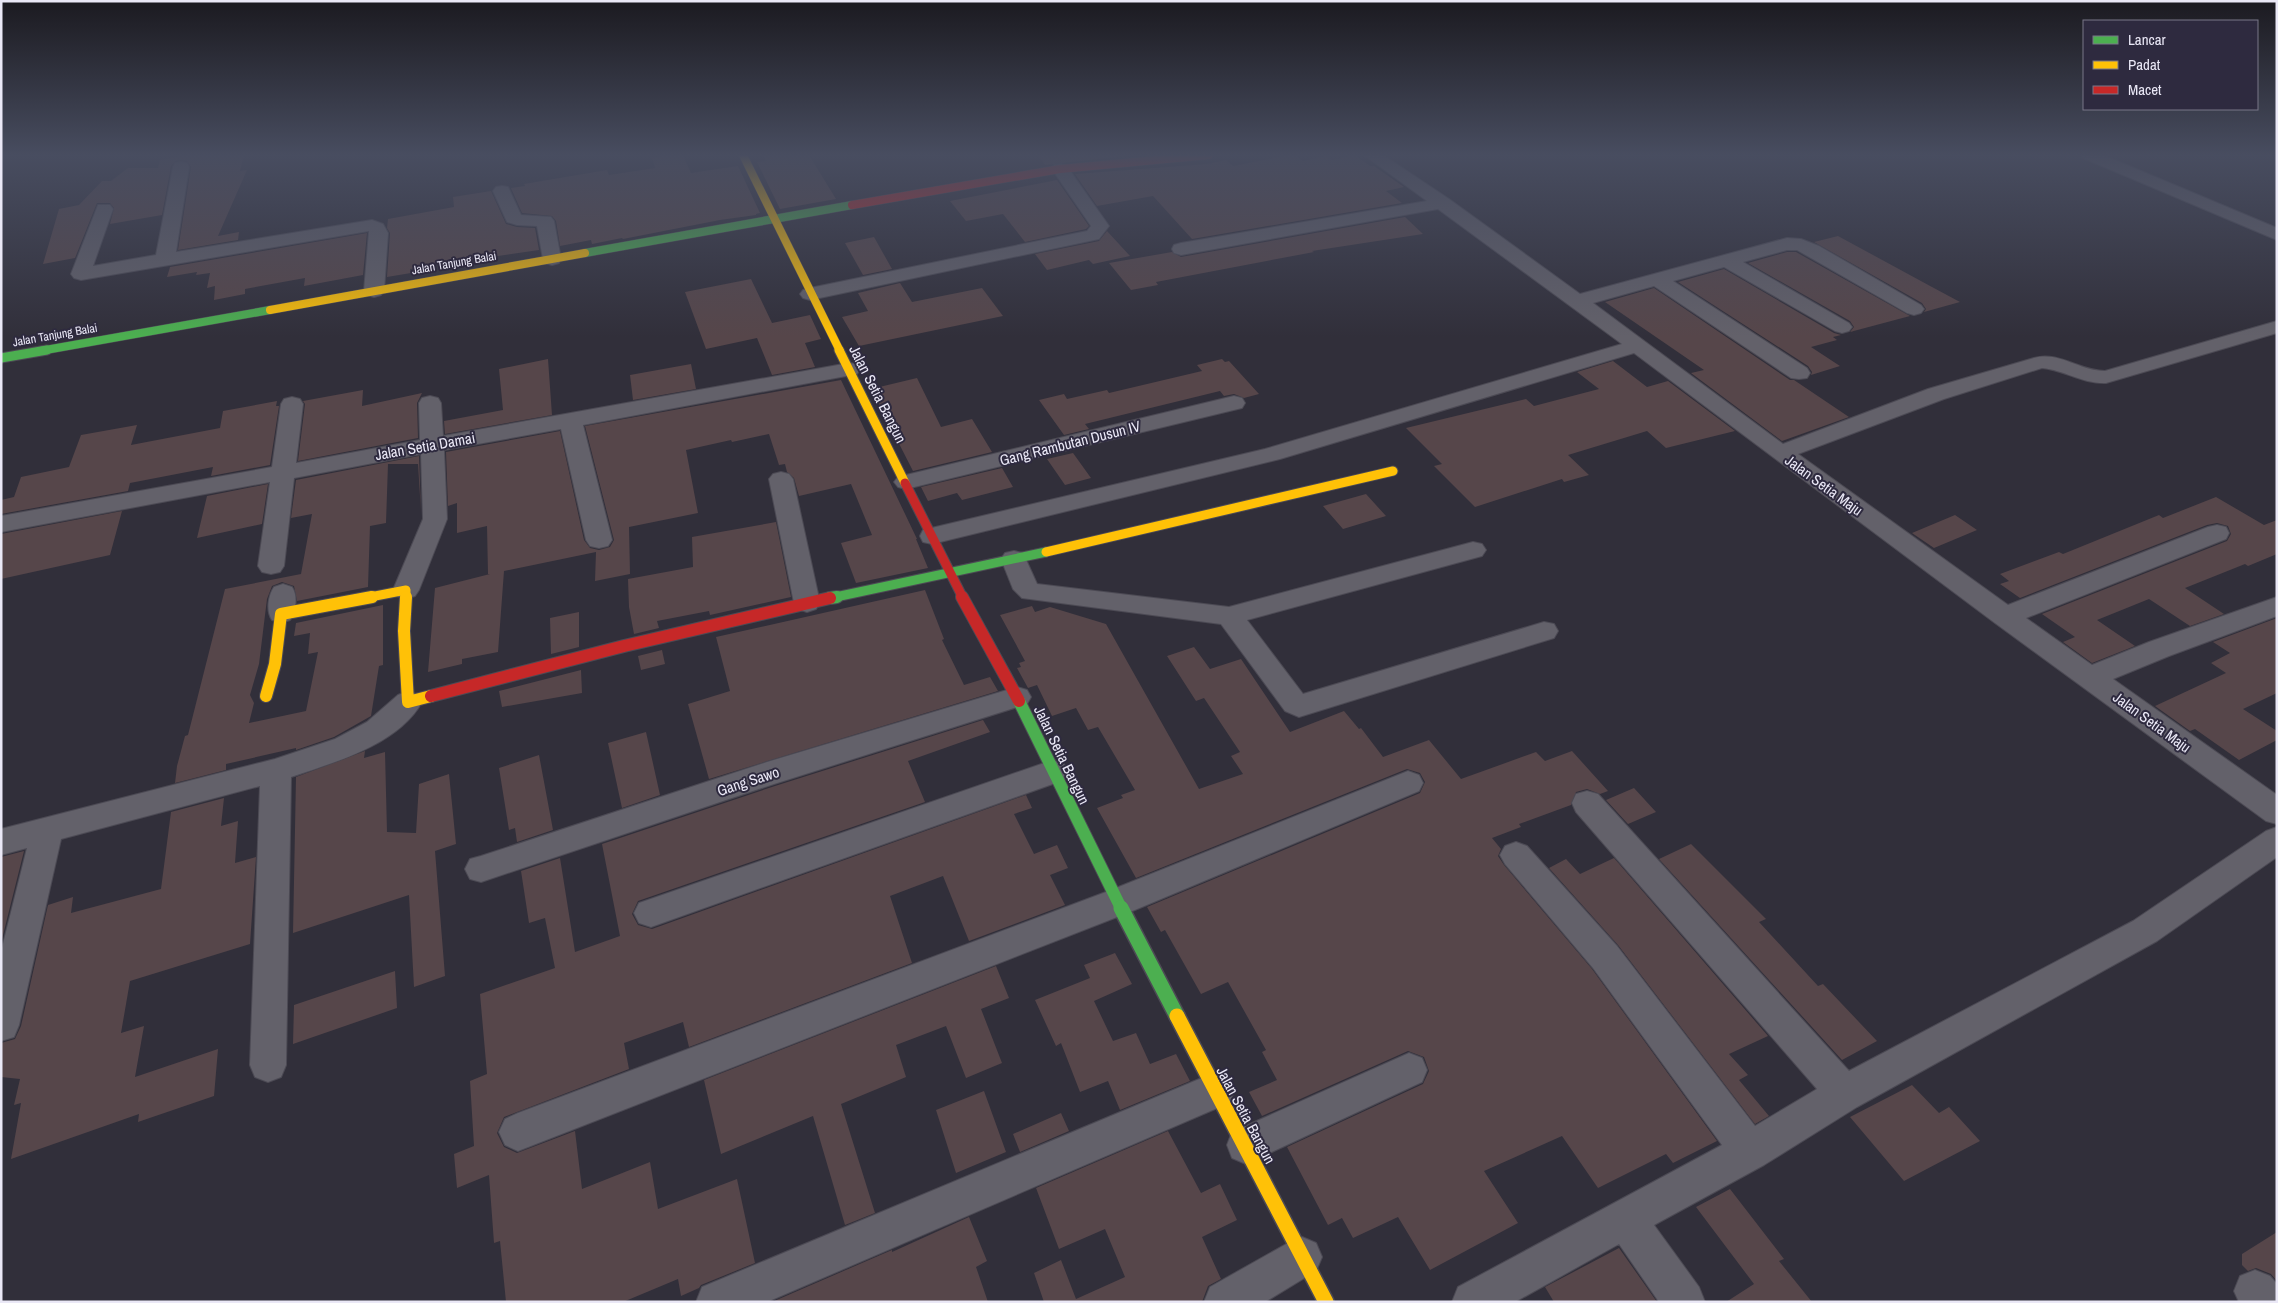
<svg xmlns="http://www.w3.org/2000/svg" width="2278" height="1303" font-family="'Archivo Narrow',sans-serif">
<style>
.building{fill:#56464a}
.lines{fill:none;stroke-linecap:round;stroke-linejoin:round}
.street-casing{stroke:#4c4a54;stroke-width:2}
.fast-far3-casing{stroke:#4c4a54;stroke-width:9}
.fast-far2-casing{stroke:#4c4a54;stroke-width:11}
.fast-far1-casing{stroke:#4c4a54;stroke-width:14}
.fast-casing{stroke:#4c4a54;stroke-width:18}
.slow-far3-casing{stroke:#4c4a54;stroke-width:9}
.slow-far2-casing{stroke:#4c4a54;stroke-width:11}
.slow-far1-casing{stroke:#4c4a54;stroke-width:14}
.slow-casing{stroke:#4c4a54;stroke-width:18}
.jam-far2-casing{stroke:#4c4a54;stroke-width:9}
.jam-far1-casing{stroke:#4c4a54;stroke-width:11}
.jam-casing{stroke:#4c4a54;stroke-width:14}
.street{fill:#63616a;fill-rule:evenodd}
.fast-far3{stroke:#4caf50;stroke-width:8}
.fast-far2{stroke:#4caf50;stroke-width:9}
.fast-far1{stroke:#4caf50;stroke-width:12}
.fast{stroke:#4caf50;stroke-width:15}
.slow-far3{stroke:#ffc107;stroke-width:8}
.slow-far2{stroke:#ffc107;stroke-width:9}
.slow-far1{stroke:#ffc107;stroke-width:12}
.slow{stroke:#ffc107;stroke-width:15}
.jam-far2{stroke:#c62828;stroke-width:8}
.jam-far1{stroke:#c62828;stroke-width:9}
.jam{stroke:#c62828;stroke-width:12}
.labels{text-anchor:middle;dominant-baseline:central;stroke-width:4;stroke-linejoin:round;paint-order:stroke}
.far-street-label{font-size:12px;fill:#eae8f6;stroke:#2e2a3f}
.street-label{font-size:15px;fill:#eae8f6;stroke:#2e2a3f}
</style>
<rect width="100%" height="100%" fill="#312f3a"/>
<!-- building -->
<path class="building" d="M188,155H244L240,171L247,170L218,236L239,232L238,240L178,250L191,167L187,161L181,160L175,161L171,166L162,215L110,224L114,208L110,203H97L75,258L43,264L59,209L79,205L102,181H111L128,168H158L160,160Z
M668,155H683L691,173L738,166L760,213L756,214V215L720,220L623,239L622,238L592,244L591,240L560,246L556,221L552,216L522,213L511,188L525,186L524,184L607,170L609,175L655,168L652,158Z
M763,155H809L836,199L780,209L757,162L766,161Z
M1038,155H1134L1045,165Z
M1290,155H1295L1303,161L1326,156L1332,160L1355,155L1370,166H1374L1404,187L1386,191L1402,203L1192,239L1153,196L1097,206L1075,174L1207,164L1226,160L1233,166Z
M1057,180L1089,226L1086,229L1025,242L1003,214L966,221L950,201Z
M491,191L506,224L517,227L535,228L539,250L464,261V259L410,269L411,273L387,277L390,233L387,228L388,219L454,207L453,197Z
M1405,217L1423,234L1312,251L1314,252L1156,282L1158,285L1131,290L1109,263L1172,252L1181,257Z
M1107,231L1130,256L1093,264L1089,260L1047,270L1035,254L1099,241Z
M367,233L363,275L304,286L305,278L245,289V294L214,300L215,286L207,288L210,273L196,275L197,272L167,277L170,267Z
M1838,236L1932,287L1960,302L1924,312L1926,309L1922,303L1814,242Z
M874,237L892,269L863,275L845,243Z
M1787,252H1796L1910,316L1850,332L1854,327L1850,321L1748,263Z
M1724,269L1834,333L1841,335L1833,337L1837,340L1811,347L1840,366L1811,375L1812,372L1808,366L1678,282Z
M751,279L772,323L810,315L821,339L805,343L815,367L772,375L757,338L706,349L685,292Z
M900,283L912,302L982,288L1003,316L859,346L842,317L868,311L858,293Z
M1654,288L1790,380H1794L1849,417L1782,441L1691,373L1704,370L1605,302Z
M548,359L552,415L445,434L444,421L503,410L499,369Z
M1222,359L1225,362L1229,361L1259,394L1244,398L1234,394L1224,396L1220,391L1085,424L1089,429L1064,435L1039,400L1064,394L1067,399L1107,390L1109,393L1202,371L1197,365Z
M1613,361L1647,387L1668,381L1735,431L1666,448L1647,431L1568,455L1589,475L1564,482L1562,479L1475,507L1434,466L1442,464L1406,428L1526,399L1534,406L1599,389L1577,372Z
M691,364L696,389L633,400L630,375Z
M917,378L941,427L972,419L992,452L913,471L871,389Z
M841,380L917,539H916L928,568L856,583L841,543L872,535L851,484L799,496L794,478L787,472L785,464L779,465L769,434L732,442L731,440L686,450L698,513L629,527L630,574L595,581L596,552L504,571L498,652L462,659V664L428,672L435,588L490,574H488L487,526L457,533V503L448,506L446,452L560,431L584,540L590,548L599,550L610,547L614,540L585,426Z
M363,390L362,406L422,393L417,403L418,438L298,461L305,404L303,401Z
M277,401L276,406H279L270,465L211,476L213,467L130,483L128,491L1,514V500L14,497L21,477L69,467L81,435L137,425L131,445L220,428L223,411Z
M1073,453L1091,478L1065,485L1047,459Z
M419,456L421,512L418,464H388L386,523L370,526L368,587L297,601L294,586L282,582L272,586L267,599L259,664L250,695L254,703L249,723L306,711L318,652L308,654L310,633L294,636L296,623L383,605V665L379,666L371,716L334,737L296,750V748L226,764V770L175,783L177,766L185,736L188,735L225,589L301,574L312,514L291,518L296,480Z
M1002,468L1013,487L962,500L957,493L928,501L921,487Z
M268,484L262,524L197,538L207,496Z
M1366,494L1386,516L1343,529L1323,506Z
M2216,497L2264,525L2277,520V554L2248,566L2245,564L2185,588L2224,614L2190,626L2149,599L2097,620L2135,646L2092,663L2063,642L2075,637L2042,614L2227,541L2231,534L2228,526L2217,523L2207,525L2020,598L2000,584L2009,581L2000,574L2059,552L2063,554L2159,515L2163,518Z
M122,511L110,555L1,579V534Z
M1955,515L1977,530L1934,548L1912,533Z
M776,522L791,597L710,615L709,611L657,621L659,628L634,634L629,607L628,579L693,567L692,537Z
M925,590L944,639L942,640L964,685L990,677L998,691L709,779L688,704L730,691L716,637Z
M1032,606L1035,612L1050,607L1106,624L1199,789L1243,774L1231,756L1240,752L1204,698L1196,701L1167,656L1194,647L1210,669L1241,659L1290,732L1344,711L1359,729L1361,728L1383,757L1429,740L1461,779L1536,752L1545,761L1572,751L1608,791L1600,794L1587,789L1576,792L1571,805L1519,824L1521,827L1492,838L1501,849L1498,856L1504,865L1592,969L1717,1141L1673,1163L1666,1154L1598,1188L1562,1136L1484,1171L1518,1223L1430,1270L1398,1217L1353,1238L1342,1218L1328,1225L1287,1147L1423,1084L1429,1071L1424,1057L1408,1051L1262,1116L1249,1092L1277,1080L1262,1052L1266,1050L1228,982L1201,994L1165,930L1161,932L1147,907L1420,793L1425,782L1420,773L1407,769L1136,878L1097,808L1123,798L1121,795L1135,790L1098,727L1088,730L1076,708L1052,716L1037,685L1028,688L1017,668L1021,667L1019,663L1025,661L1000,615Z
M579,612V647L551,654L550,618Z
M2277,618V693L2243,709L2277,731V740L2239,760L2195,729L2190,731L2155,706L2226,673L2211,663L2230,653L2213,642Z
M662,650L665,664L641,670L638,656Z
M581,670L582,693L502,707L499,691Z
M983,720L990,732L908,761L925,802L638,901L632,914L638,925L652,929L1026,795L1032,808L1014,814L1034,854L1057,845L1068,868L1050,875L1065,905L969,941L943,876L890,896L912,963L689,1047L683,1022L624,1043L629,1069L504,1117L497,1133L504,1147L517,1153L575,1131L582,1189L650,1162L658,1209L737,1179L755,1263L701,1285L699,1288L681,1296L678,1279L623,1302H506L500,1241L494,1243L489,1175L457,1188L454,1154L474,1146L470,1081L487,1074L480,994L555,968L545,918L529,923L521,871L560,858L575,952L620,936L602,844L775,786Z
M646,732L660,795L622,808L608,743Z
M365,751L364,758L385,752L387,832L416,833L419,784L449,774L456,844L435,851L445,976L414,987L409,895L293,933L296,777Z
M539,755L553,830L517,842L515,828L509,830L499,768Z
M1634,788L1656,812L1628,824L1606,800Z
M224,798L221,826L238,821L235,863L256,857L250,944L130,981L121,1033L144,1026L135,1077L218,1049L214,1096L138,1122L139,1114L11,1159L21,1103L14,1105L20,1079L1,1077V1043L15,1039L21,1026L48,905L73,897L71,913L161,889L171,812Z
M1691,844L1766,919L1759,922L1818,986L1823,984L1877,1041L1842,1060L1659,859Z
M24,851L1,943V857Z
M1614,858L1768,1036L1729,1054L1748,1075L1739,1080L1769,1116L1755,1124L1618,945L1549,868L1566,859L1580,874Z
M1115,953L1132,984L1094,1001L1113,1041L1136,1033L1150,1064L1176,1054L1190,1081L1120,1110L1108,1081L1080,1092L1061,1043L1056,1046L1035,1000L1090,978L1084,965Z
M996,966L1009,998L981,1009L1002,1063L966,1078L946,1026L896,1045L906,1077L841,1104L875,1213L845,1225L813,1116L721,1154L704,1080Z
M395,971L397,1008L293,1044L294,1005Z
M1912,1085L1939,1113L1949,1107L1980,1141L1904,1181L1850,1117Z
M984,1091L1006,1152L956,1173L936,1110Z
M1061,1113L1069,1131L1020,1152L1013,1134Z
M1168,1131L1201,1193L1220,1184L1237,1220L1202,1237L1221,1279L1208,1286L1202,1302H1044L1034,1273L1061,1260L1076,1299L1125,1277L1105,1229L1059,1249L1036,1188Z
M1730,1189L1784,1259L1779,1261L1812,1302H1726L1754,1284L1696,1207Z
M969,1217L987,1261L976,1267L988,1302H772L892,1250V1252Z
M2277,1232V1281L2271,1274L2256,1268L2248,1271L2242,1265V1254Z
M1619,1248L1657,1302H1554L1545,1287Z"/>
<g class="lines">
<!-- street casing -->
<g class="street-casing">
<path id="street" d="M1364,155H1383L1449,199L1580,294L1787,238L1801,239L1819,246L1921,305L1924,309L1921,313L1914,315L1907,313L1797,250H1787L1743,262L1849,323L1852,327L1849,331L1842,333L1835,331L1724,267L1673,281L1807,368L1810,373L1807,378L1799,379L1791,378L1654,286L1593,303L1783,444L1928,389L2034,358C2059,351 2080,371 2105,371L2277,321V333L2106,383C2083,384 2064,370 2042,368L1944,399L1798,454L2008,605L2208,527L2217,525L2226,527L2229,533L2226,539L2026,618L2092,665L2149,642L2277,597V616L2169,656L2113,679L2277,795V824L2266,821L1995,623L1634,353L1280,459L932,544L923,542L920,536L923,530L1265,449L1622,344L1438,209L1181,255L1174,253L1172,249L1174,245L1181,243L1427,201Z
M2081,155H2103L2277,228V240L2083,158Z
M181,162L187,163L189,167L176,252L372,220L383,224L388,233L384,291L381,295L374,297L367,295L364,291L369,231L81,280L74,278L71,274L98,205H110L113,209L93,266L156,255L173,167L175,163Z
M1060,164L1066,165L1109,226L1099,239L810,300L803,298L800,294L803,290L810,288L1087,231L1091,226L1052,169L1054,165Z
M502,186L508,187L521,215L551,217L554,221L561,259L559,263L552,265L545,263L543,259L537,226L517,225L507,222L493,191L496,187Z
M849,363L857,364L860,369L857,374L583,425L612,540L608,546L599,548L590,546L586,540L561,429L444,450L447,519L419,590L415,596L406,599L397,596L393,590L423,519L421,454L294,478L284,566L280,572L271,574L262,572L258,566L270,482L1,532V516L272,467L281,404L284,399L292,397L300,399L303,404L296,463L420,440L419,403L422,398L430,396L438,398L441,403L443,436Z
M1234,396L1242,398L1245,403L1242,408L906,489L898,487L894,482L898,477L906,475Z
M781,472L789,474L793,479L820,603L816,609L807,612L798,609L794,603L769,479L773,474Z
M1473,542L1482,544L1486,550L1482,556L1247,620L1303,694L1544,622L1554,624L1558,631L1554,638L1299,717L1285,711L1221,624L1022,598L1013,589L1001,559L1005,553L1014,551L1023,553L1037,584L1229,607Z
M283,584L292,587C298,596 296,611 290,620L281,623L272,620C266,611 268,596 274,587Z
M1017,687L1027,690L1031,697L1027,704L774,784L481,882L470,879L465,869L470,859L481,856L767,762Z
M408,691L418,695L422,702C398,745 335,762 291,777L286,1065L281,1077L268,1082L255,1077L250,1065L260,786L61,839L19,1025L14,1037L1,1041V952L27,848L1,855V829L275,759L335,739L367,722L398,695Z
M1053,760L1064,764L1068,772L1064,780L651,927L639,923L634,913L639,903Z
M1408,771L1419,775L1423,783L1419,791L1130,912L518,1151L505,1145L499,1132L505,1119L518,1113L1106,892Z
M1587,791L1598,794L1849,1071L2133,921L2266,831L2277,827V857L2157,941L1857,1107L1764,1165L1654,1225L1699,1287L1705,1302H1659L1619,1244L1515,1302H1452L1458,1287L1722,1145L1593,968L1505,864L1500,855L1505,846L1516,842L1527,846L1617,946L1755,1126L1817,1089L1576,812L1572,803L1576,794Z
M1409,1053L1422,1058L1427,1070L1422,1082L1246,1164L1232,1158L1227,1145L1232,1132Z
M1216,1072L1229,1077L1235,1090L1229,1103L767,1302H696L702,1287Z
M1302,1237L1316,1243L1322,1257L1316,1271L1265,1302H1204L1210,1287L1288,1243Z
M2255,1270L2270,1276L2277,1284V1302H2239L2234,1291L2240,1276Z"/>
</g>
<!-- fast-far3 casing -->
<g class="fast-far3-casing">
<path id="fast-far3" d="M585,253L852,205
M40,351L270,310"/>
</g>
<!-- fast-far2 casing -->
<g class="fast-far2-casing">
<path id="fast-far2" d="M1,358L47,350
M831,598L1046,552"/>
</g>
<!-- fast-far1 casing -->
<g class="fast-far1-casing">
<path id="fast-far1" d="M830,598L837,597
M1019,701L1122,910"/>
</g>
<!-- fast casing -->
<g class="fast-casing">
<path id="fast" d="M1121,908L1177,1016"/>
</g>
<!-- slow-far3 casing -->
<g class="slow-far3-casing">
<path id="slow-far3" d="M743,155L840,351
M270,310L585,253"/>
</g>
<!-- slow-far2 casing -->
<g class="slow-far2-casing">
<path id="slow-far2" d="M839,350L905,483
M1046,552L1393,471
M365,598L406,590V598"/>
</g>
<!-- slow-far1 casing -->
<g class="slow-far1-casing">
<path id="slow-far1" d="M406,597L404,631L408,702L431,696
M266,696L275,664L281,614L372,597"/>
</g>
<!-- slow casing -->
<g class="slow-casing">
<path id="slow" d="M1177,1016L1326,1302"/>
</g>
<!-- jam-far2 casing -->
<g class="jam-far2-casing">
<path id="jam-far2" d="M852,205L1060,169L1209,155"/>
</g>
<!-- jam-far1 casing -->
<g class="jam-far1-casing">
<path id="jam-far1" d="M905,483L963,598"/>
</g>
<!-- jam casing -->
<g class="jam-casing">
<path id="jam" d="M962,597L1019,701
M431,696L624,646L830,598"/>
</g>
<!-- street -->
<use href="#street" class="street"/>
<!-- fast-far3 -->
<use href="#fast-far3" class="fast-far3"/>
<!-- fast-far2 -->
<use href="#fast-far2" class="fast-far2"/>
<!-- fast-far1 -->
<use href="#fast-far1" class="fast-far1"/>
<!-- fast -->
<use href="#fast" class="fast"/>
<!-- slow-far3 -->
<use href="#slow-far3" class="slow-far3"/>
<!-- slow-far2 -->
<use href="#slow-far2" class="slow-far2"/>
<!-- slow-far1 -->
<use href="#slow-far1" class="slow-far1"/>
<!-- slow -->
<use href="#slow" class="slow"/>
<!-- jam-far2 -->
<use href="#jam-far2" class="jam-far2"/>
<!-- jam-far1 -->
<use href="#jam-far1" class="jam-far1"/>
<!-- jam -->
<use href="#jam" class="jam"/>
</g>
<!-- sky -->
<linearGradient id="sky" x2="0" y2="1"><stop stop-color="#1b1a20"/><stop offset="0.46" stop-color="#484d60"/><stop offset="1" stop-color="#484d60" stop-opacity="0"/></linearGradient>
<rect width="2278" height="337" fill="url(#sky)"/>
<g class="labels">
<!-- far-street labels -->
<g class="far-street-label">
<text transform="translate(454 263) rotate(-10)">Jalan Tanjung Balai</text>
<text transform="translate(55 335) rotate(-10)">Jalan Tanjung Balai</text>
</g>
<!-- street labels -->
<g class="street-label">
<text transform="translate(878 394) rotate(63)">Jalan Setia Bangun</text>
<text transform="translate(1070 443) rotate(-14)">Gang Rambutan Dusun IV</text>
<text transform="translate(425 446) rotate(-10)">Jalan Setia Damai</text>
<text transform="translate(1824 485) rotate(36)">Jalan Setia Maju</text>
<text transform="translate(2152 722) rotate(36)">Jalan Setia Maju</text>
<text transform="translate(1062 755) rotate(64)">Jalan Setia Bangun</text>
<text transform="translate(748 781) rotate(-18)">Gang Sawo</text>
<text transform="translate(1246 1115) rotate(62)">Jalan Setia Bangun</text>
</g>
</g>
<!-- border -->
<rect width="2278" height="1303" fill="none" stroke="#eae8f6" stroke-width="5"/>
<!-- legend -->
<rect x="2083" y="20" width="175" height="90" fill="#2e2a3f" stroke="#797688"/>
<rect x="2093" y="36" width="25" height="8" fill="#4caf50" stroke="#797688"/>
<text x="2128" y="45" font-size="15" fill="#eae8f6">Lancar</text>
<rect x="2093" y="61" width="25" height="8" fill="#ffc107" stroke="#797688"/>
<text x="2128" y="70" font-size="15" fill="#eae8f6">Padat</text>
<rect x="2093" y="86" width="25" height="8" fill="#c62828" stroke="#797688"/>
<text x="2128" y="95" font-size="15" fill="#eae8f6">Macet</text>
</svg>
